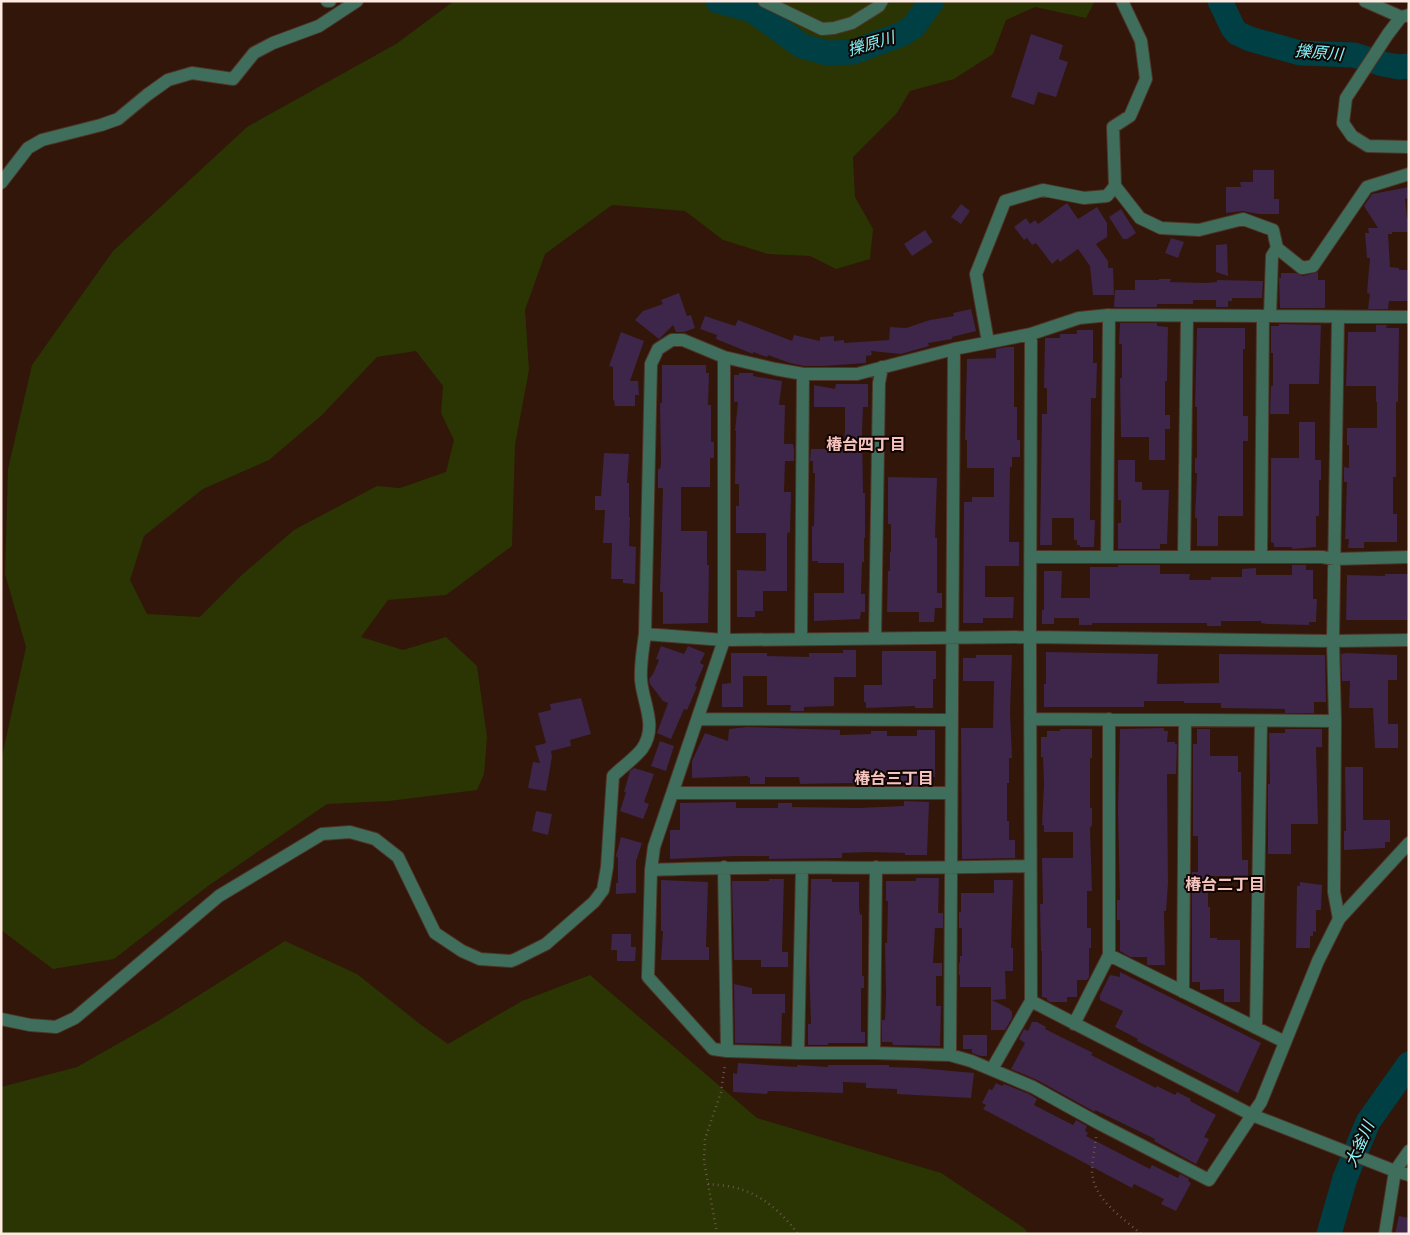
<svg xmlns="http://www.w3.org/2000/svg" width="1410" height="1235" font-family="'Asap Condensed','Noto Sans JP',sans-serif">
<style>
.green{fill:#2a3503;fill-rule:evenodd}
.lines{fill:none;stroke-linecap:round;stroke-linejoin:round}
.river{stroke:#003f43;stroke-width:25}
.building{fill:#3e254a}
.minor-casing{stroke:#4e3427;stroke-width:14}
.tertiary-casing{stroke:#4e3427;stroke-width:14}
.path{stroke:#6f564a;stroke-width:2.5;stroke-dasharray:1 4;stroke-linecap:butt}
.minor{stroke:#3f6e5c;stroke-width:12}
.tertiary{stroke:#3f6e5c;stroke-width:12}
.labels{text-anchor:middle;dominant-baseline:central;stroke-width:4;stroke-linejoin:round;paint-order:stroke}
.water-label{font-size:16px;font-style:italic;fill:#85f4fc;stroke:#110603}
.neighbourhood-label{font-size:16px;font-weight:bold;fill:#f8c4c0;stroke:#110603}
</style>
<rect width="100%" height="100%" fill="#311609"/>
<!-- green -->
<path class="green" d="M454,1H1095L1086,18L1035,7L1006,20L993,54L954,79L910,91L897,113L853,157L855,197L873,229L870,259L836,269L810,256L768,254L723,240L685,211L612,205L545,254L525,310L529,370L515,445L512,546L446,595L388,600L361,637L403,650L446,637L477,666L487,737L484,774L477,790L389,801L327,804L208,886L114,959L53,969L1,930V761L26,647L5,574L8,469L32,365L113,251L247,127L396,44ZM416,351L443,386L441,413L454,440L446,472L400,488L377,486L294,530L243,574L200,617L147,614L130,580L144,536L203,489L269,460L322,415L377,357Z
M285,941L357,974L420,1024L448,1044L522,1001L590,975L757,1118L941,1173L1024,1228L1029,1234H1V1087L77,1067L158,1021Z"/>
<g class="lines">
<!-- river -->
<path class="river" d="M718,1L752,10L802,46L827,53L853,52L902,34L913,27L932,1
M1220,1L1233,28L1237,33L1250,39L1300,53L1354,55L1383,64L1399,67L1409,66
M1329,1234L1345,1178L1368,1122L1409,1064"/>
</g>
<!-- building -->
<path class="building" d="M1031,34L1063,45L1059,59L1068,62L1056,97L1038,92L1034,105L1011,97Z
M1253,170H1274V199H1279V214H1259L1242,211L1226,213V187H1241L1240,182H1253Z
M1409,187V198L1405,199L1407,218H1409V232H1392V234H1388L1390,267L1399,268V270H1409V301H1389L1388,309H1368L1370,294L1367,293L1370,258H1367L1365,233H1369L1368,228H1378L1364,206L1372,194Z
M1067,203L1078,219L1097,207L1107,223V237L1096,244L1108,261V268H1113L1114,295H1093L1090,266L1078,249L1060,262L1058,259L1052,264L1036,243L1032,245L1027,238L1024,240L1014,227L1026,218L1030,224L1035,220L1038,224Z
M961,204L970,211L961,224L951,217Z
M1121,209L1136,233L1127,239H1123L1109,217Z
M925,230L933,242L912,256L904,244Z
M1171,238L1184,242L1178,258L1165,253Z
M1227,244L1228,276L1216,272V245Z
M1318,272V280H1325V308H1280L1279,278H1281V273H1296L1303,276Z
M1159,279H1171L1170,282L1205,283L1217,282V280L1263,281L1262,298H1232V301H1228V307H1216V300H1193V304H1157V307H1114L1115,290H1135V280H1159Z
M679,293L687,316L691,315L695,328L684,332H676L673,325L659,339L635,320L643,311L663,304L661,300Z
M971,309L976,331L952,337V339L928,343L929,346L901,354L871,351L872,355L866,356V363L823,366H804L790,363L768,355L767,357L753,352V354L716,339L717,335L700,329L705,316L735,326L738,320L792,341L794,335L820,341V337L834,336V341L844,340V343L889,340L890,327L906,328L930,320L954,316L953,313Z
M1120,323H1157V326L1168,327L1167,381H1165V415H1170V429H1165V460H1149V437H1121L1120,378H1122V344H1119Z
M1279,324L1321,325L1319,384H1289V414H1270L1271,386H1273V353H1271V326H1279Z
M1376,325H1387L1386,328H1399L1398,402H1396V477H1393V514H1397V542H1364V548H1348L1349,539H1345L1347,482H1344V467L1349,468V445H1347V428H1377V402H1376V386H1346L1348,332H1376Z
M1197,328H1245V349H1243V416H1248V441H1243V516H1218V546H1197V518H1195L1197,473H1195V458H1197V407H1195Z
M1077,330H1093V363H1097L1096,398H1091L1090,520H1095L1094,547H1080V545H1077V540H1074V518H1052V545H1040L1042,414H1047V388H1044L1045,338H1060V334H1077Z
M621,332L644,341L630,381H638L639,395H635V406H615L614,400H613V367L609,366Z
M1006,347H1014V407H1017V440H1020V457H1012V467H1010L1009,542H1019V566H985V597H1014L1013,618H983V623H963L964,502H972V497H994V468H967V440H965L967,359L996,358V349Z
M662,365H706V373H709L708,405H711V442H714V458H710V487H681V531H707V565H709L708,623L663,624V592H660L663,488H658V469H660L661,463L660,403H662Z
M739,373H753V376L782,381L779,405H785L784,444H793L794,449V461H785L784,492H791L790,533L788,532L787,535V591H763V611H755V617H737V570L766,571V533H736V506H739V484H735L736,431H735L738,402H734V375H739Z
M836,384H868V407H863L862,432L863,493H865V538H864V562H862L861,594H865V612H861L860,619L814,621V593H844V563H818V561H812V526H814L815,473H813V461H810L811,449H844L845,429V407H814V385L835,389Z
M1299,422H1315V460H1321V480H1319V516H1316V547L1292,549V547H1274V543L1271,542V458H1299Z
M890,438H901V450H890Z
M604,453L629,454L627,483H629V517H630L629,546L636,547L635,584L623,583V579H611L612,543H603L605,510H595V496H601Z
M1118,460H1135V482H1142V490H1169L1167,544H1160V549H1118V523H1121V500H1118Z
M888,477L937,478L935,538H937V593H942V608H935L934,622H919V612H887L888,571H890V552H891V524H888Z
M1118,565H1160V574H1190L1189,580H1211V577H1242V569L1256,568V575H1292V565H1306V570H1313V599H1317L1316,622H1309V625L1267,624L1261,623V621H1221V626H1207V623H1092V625H1079V618H1054V624H1042V610H1044V571H1062L1061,598H1090V567H1118Z
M1385,574H1409V620H1346L1347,575L1385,576Z
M661,646L684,654L688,646L705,653L700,663L704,665L695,686L697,687L687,710L684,709L671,739L657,733L668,703L663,701L650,684L649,679L653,674L659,660L656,659Z
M843,650H856V677H834V706L804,707V711H790L791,705H767V676H743V707H722V684L731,683V653H767V656L809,657V653H843Z
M882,651H936V679H933V708H915V706L866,708V702H864V685H882Z
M1046,652L1158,654L1157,684L1219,683V654L1325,655L1326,702H1314V713H1285V709L1221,708V703H1184V701H1144V707H1044V684H1046Z
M1346,653L1397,655V680H1388V724H1398V748H1375L1373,708H1349L1350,681H1342L1341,654Z
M976,655H1012L1010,712L1012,758H1009V783H1007V821H1009V840H1015V858L962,859L961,728H993L994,681H963V658H976Z
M581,698L591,734L570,740L571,746L551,751L552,757L546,791L528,788L533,762L540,763L535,746L546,743L538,713L551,710L550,704Z
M747,727L840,730V735L871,734V731H887V736H917V730H935V777H928V785H904V782H869V784H853V783L800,784L799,777H765V784H750V777L748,778V776L692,778V761L705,733L728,741L729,729Z
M1164,728V731H1168L1167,742H1175V744H1177L1176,774H1167L1168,883L1166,911H1164L1165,965H1147V957H1130L1120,951V920H1117V900H1120L1118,810L1120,729Z
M1060,729H1092V758H1090V808H1092V825L1090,828L1092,891H1087V928H1091V948H1089V977L1087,980H1077V997H1067V1002H1050L1047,1000V998L1042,997V951H1041L1040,904H1043L1042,858H1073V832H1044V825H1042L1044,784L1043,757H1041V737H1047V731H1060Z
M1197,729H1210V756H1238V772H1241L1242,854V860H1248V876H1208V907H1210V938H1217V940H1240V1002H1224V989L1200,990V982H1192V872H1198V836H1193V744H1197Z
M1285,729H1322V747H1316L1318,824H1291V854H1268V784H1270L1269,733H1285Z
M660,741L674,746L666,771L651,766Z
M1345,767H1363V820H1390V842H1385V848L1344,850V831H1346Z
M634,768L654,774L644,802L649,804L643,819L620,811L626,792H624L630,771Z
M904,801L929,802L927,855H905V853L868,852L842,853V858L769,859V856H735L670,859V830H680V803L736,802V808H778V803H792V807L858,808L904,806Z
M536,811L552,814L548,835L532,831Z
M621,837L642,843L636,861V893L616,894V883H618V858L616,856Z
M916,878H939L938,913H943V928H935L933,963H942V976H936V1006H941L940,1046L893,1045L892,1042H882V1020H885L886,994L885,943H887L888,901H886V881H916Z
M769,879H784L782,952H788V967H761V960H734L732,881H769Z
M811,879H832V882H859V907L860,915L862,914V976H864V988H861V1032H865V1043H828V1045H808V1024H811L809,961Z
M661,880L708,882L706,947H709V960H661L663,931H661Z
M994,880H1013L1011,948H1013V971H1005L1006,999L992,1000L1010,1009V1011H1012V1018L1005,1030H991V987H960V975H959V963H960V956H962V928H959V912H961V893H994Z
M1300,882L1322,885L1321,910H1316V932L1313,931V936H1310V948H1296L1297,886H1300Z
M612,934H631V947H636L635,961H617V950H611Z
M1120,972L1261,1043L1238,1093L1137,1041L1138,1039L1115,1027L1123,1011L1100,1000V995L1110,975L1120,977Z
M734,984L752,988V994H785V1013H782L781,1044L735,1043Z
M1032,1022H1037L1046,1027L1045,1029L1093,1053L1091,1055L1156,1088L1157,1086L1175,1095L1177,1092L1191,1099L1190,1101L1216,1115L1204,1137L1209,1139L1196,1164L1154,1141L1155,1139L1095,1110V1112L1037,1080L1011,1069L1025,1043L1019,1039L1024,1029L1028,1031Z
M963,1035H987V1056H981L972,1053V1049H963Z
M738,1063L797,1067V1065L828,1067V1065H889V1067L918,1068L974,1073L971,1098L897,1094V1089L866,1088V1083L843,1082V1093L768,1091L767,1094L733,1092V1073L737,1074Z
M996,1083L1002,1086L1004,1084L1029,1094L1037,1099L1034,1105L1073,1125L1076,1120L1087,1126L1085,1131L1088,1133L1086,1136L1150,1169L1152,1165L1178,1178L1180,1174L1189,1179L1188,1181L1191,1183L1176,1211L1161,1204L1164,1199L1134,1184L1132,1188L983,1109L986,1105L982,1103L989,1089L992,1090Z
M1399,1216L1409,1218V1234H1395Z"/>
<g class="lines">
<!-- minor casing -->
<g class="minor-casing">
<path id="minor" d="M327,1H330
M764,1L822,29L834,28L852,23L879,6L882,1
M1122,1L1141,41L1146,79L1130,116L1113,127L1115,186L1140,218L1161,228L1199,230L1243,219L1273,230L1277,248L1302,268L1313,266L1367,187L1409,174
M1365,1L1401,17
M1,183L28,148L42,140L101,125L118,119L147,95L168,80L192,73L233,79L254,53L273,43L319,26L357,1
M1270,316L1272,256L1277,248
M1338,318L1333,641L1335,721L1334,892L1339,919
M988,342L976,274L1005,201L1043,190L1084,198L1107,196L1115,186
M724,357V640L654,847L651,870L648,977L713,1049L727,1051L798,1053H874L950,1055L971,1061L1033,1087L1098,1123L1209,1180L1252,1115L1031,1001
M1030,557H1322L1335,559L1409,557
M1107,557L1109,315
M1184,557L1187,316
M1261,557L1263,316
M645,634L724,640L1030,637L1333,641L1409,640
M875,638L879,383L882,367
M801,639L803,374
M698,719L952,720
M1030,719L1335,721
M673,793H951
M724,867L727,1051
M651,870C777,865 904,870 1030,866
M1109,955L1285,1042
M1183,992L1185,720
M1,1019L30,1025L56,1027L75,1018L219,896L322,834L350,832L375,839L398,857L435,933L462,951L480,959L511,961L516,959L546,944L594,902L603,890L607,867L613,776C622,767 634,759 642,749C658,726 643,704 641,680C640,665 643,649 645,634L651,364L658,349L672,340H683L724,357L775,369L803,374H857L954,349L1031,334L1079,318L1109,315L1409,317
M1074,1024L1109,955V719
M1256,1028L1261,721
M798,1053L802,868
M874,1053L876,867
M950,1055L954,349
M992,1069L1031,1001L1030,637L1031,334
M1409,1151L1395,1171L1409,1175"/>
</g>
<!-- tertiary casing -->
<g class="tertiary-casing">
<path id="tertiary" d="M1409,15L1401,17L1388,34L1346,98L1343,123L1352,136L1368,146L1409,147
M1385,1234L1395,1171L1252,1115L1261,1102L1318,961L1339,919L1409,843"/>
</g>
<!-- path -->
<path class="path" d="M1096,1137C1095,1148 1092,1160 1092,1172C1094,1200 1122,1217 1141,1234
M708,1184C719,1185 733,1186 743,1190C766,1198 784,1215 798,1234
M717,1234L704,1161L705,1139L721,1092L725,1064"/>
<!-- minor -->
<use href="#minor" class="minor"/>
<!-- tertiary -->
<use href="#tertiary" class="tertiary"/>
</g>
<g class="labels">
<!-- water labels -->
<g class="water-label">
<text transform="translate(871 43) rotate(-16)">擽原川</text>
<text transform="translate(1319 52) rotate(5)">擽原川</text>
<text transform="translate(1359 1144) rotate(-66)">大釜川</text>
</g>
<!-- neighbourhood labels -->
<g class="neighbourhood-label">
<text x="866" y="444">椿台四丁目</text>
<text x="894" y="778">椿台三丁目</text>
<text x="1225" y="884">椿台二丁目</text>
</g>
</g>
<!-- border -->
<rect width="1410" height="1235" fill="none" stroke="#feeae1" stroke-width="5"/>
</svg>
